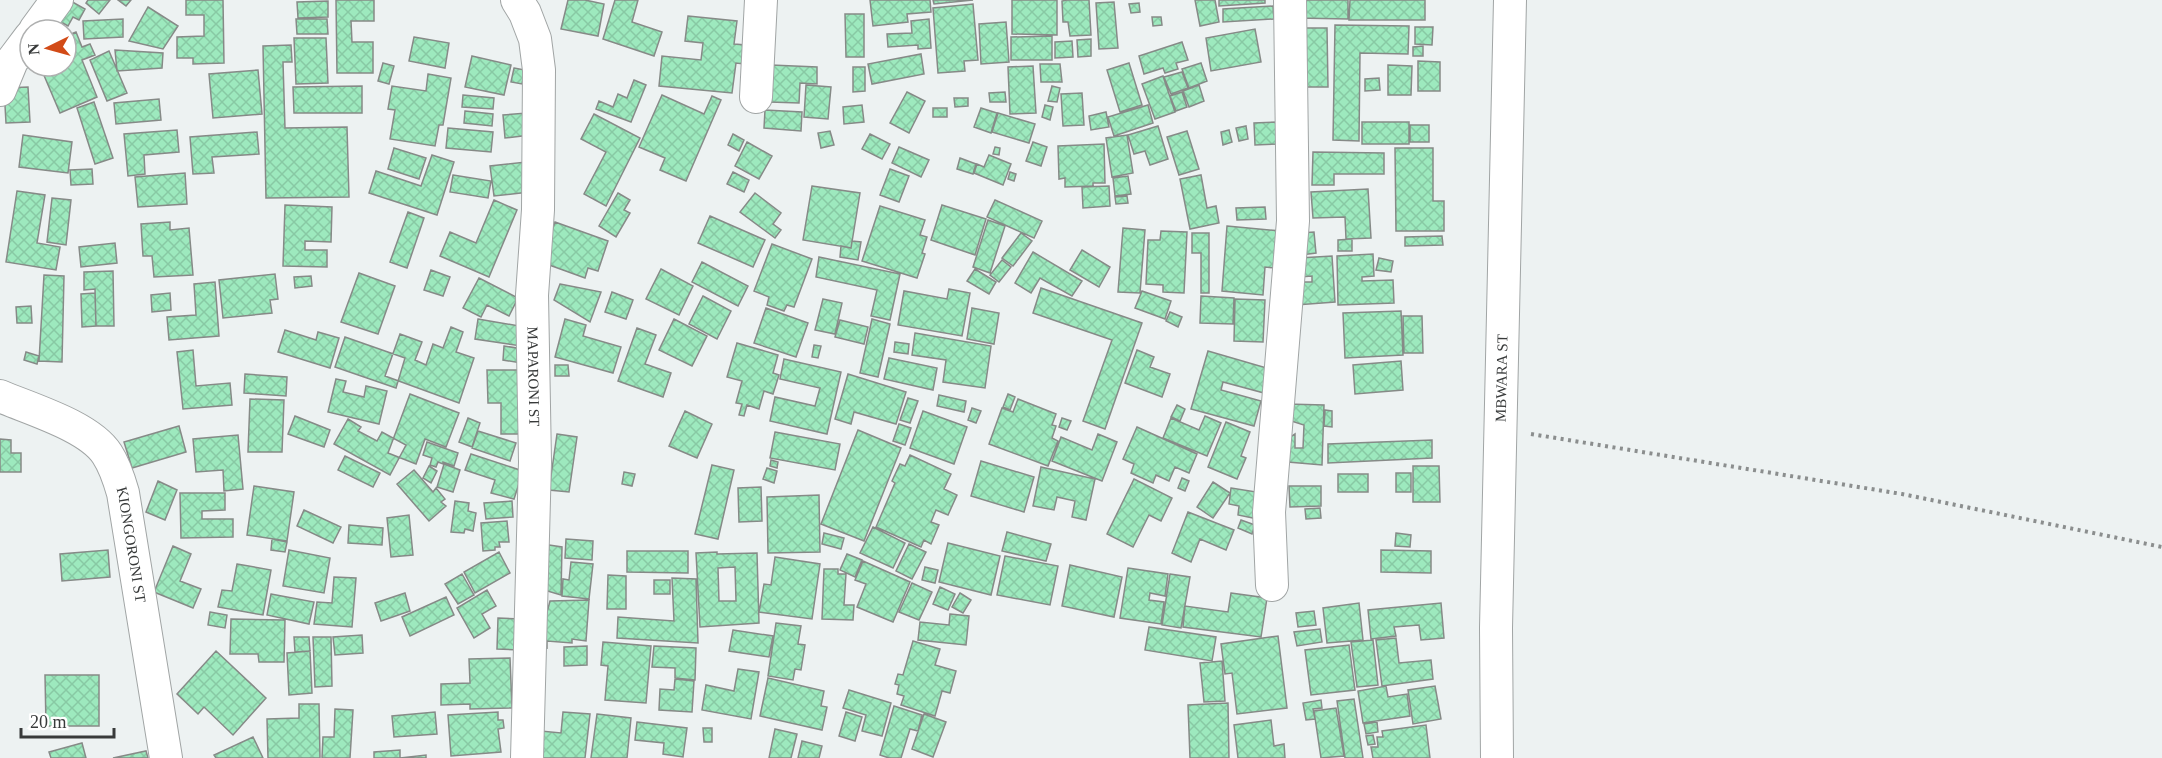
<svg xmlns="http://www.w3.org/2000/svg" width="2162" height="758" font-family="Georgia,serif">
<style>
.building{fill:url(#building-cross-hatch);stroke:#868a87;stroke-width:1.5;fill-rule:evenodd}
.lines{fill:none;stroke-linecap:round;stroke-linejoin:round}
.minor-casing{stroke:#a1a5a5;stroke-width:34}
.path{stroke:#8b8e8e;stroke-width:4;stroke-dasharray:3 4.5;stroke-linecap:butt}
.minor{stroke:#fff;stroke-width:32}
.labels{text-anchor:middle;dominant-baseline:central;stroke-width:4.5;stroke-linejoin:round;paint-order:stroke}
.street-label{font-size:15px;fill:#383a3a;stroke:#fff}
</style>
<defs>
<pattern id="building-cross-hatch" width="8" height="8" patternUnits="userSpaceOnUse" patternTransform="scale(1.5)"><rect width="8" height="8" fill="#9de9be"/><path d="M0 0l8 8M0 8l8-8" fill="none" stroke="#88c9a4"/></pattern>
</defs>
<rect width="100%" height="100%" fill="#edf2f2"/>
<!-- building -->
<path class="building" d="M69,0L85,9L79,20L73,17L68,26L63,23L58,30L47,23Z
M88,0H110L99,14L86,3Z
M118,0H131L126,6Z
M186,0H223L224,63L193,64V58H177V37L204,36V15H186Z
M336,0H374V21H351L352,42H373V73H337Z
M568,0H585L604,4L598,36L561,29Z
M615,0H638L632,22L662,32L654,56L603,39Z
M870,0H930L931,12L907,14L908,22L873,26Z
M933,0H973L934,4Z
M1012,0H1057V35L1012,34Z
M1067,0H1089L1091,35L1070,36L1068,22H1063L1062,1Z
M1195,0H1215L1219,22L1200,26Z
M1219,0H1265V3L1219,6Z
M1297,0H1348V19L1297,18Z
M1350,0H1425V20H1349Z
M328,1V17L298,18L297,2Z
M1114,2L1118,48L1099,49L1096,3Z
M1139,3L1140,12L1131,13L1129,4Z
M973,4L978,60L964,61L965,71L938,73L933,8Z
M1273,6L1274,19L1223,22V9Z
M148,7L178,26L163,49L129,41Z
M845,14H864V57H846Z
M688,16L737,21L734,44L746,45L744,64L736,63L732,93L659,86L662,56L701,60L703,43L685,41Z
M1152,17H1161L1162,25L1153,26Z
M123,19V37L84,39L83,21Z
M296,19H327L328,34H297Z
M929,19L931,48L918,49V45L888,47L887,34L912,33L911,21Z
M1006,22L1009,62L981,64L979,24Z
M1335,25L1409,26L1408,54L1360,53L1359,141L1333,140Z
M1415,27H1433L1432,45L1415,44Z
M1305,28H1327L1328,87H1305Z
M1255,29L1261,62L1211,71L1206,38Z
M76,32L82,47L90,44L95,55L82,60L97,97L60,113L40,66H66V36Z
M1052,36V60H1011V37Z
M414,37L449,43L445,68L409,61Z
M294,38H326L328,83L296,84Z
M1091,39V56L1078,57L1077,40Z
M1072,41L1073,57L1055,58V42Z
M1182,42L1188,60L1176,63L1178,69L1165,73L1163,68L1144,74L1139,56Z
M291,45L292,62H283L285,128L347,127L349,197L266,198L263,46Z
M1423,46V56H1413V47Z
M115,50L163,53L162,68L117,71Z
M109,51L127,93L107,101L90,60Z
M921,54L924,74L872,84L868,64Z
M472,56L511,65L504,95L465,87Z
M1418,61L1440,62V91H1418Z
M383,63L394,66L389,84L378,81Z
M1129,63L1142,105L1120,112L1107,70Z
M1201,63L1207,81L1189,88L1182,69Z
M1040,64H1060L1062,82H1041Z
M771,65L817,67V84L800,83L799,103L770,102Z
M1388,65L1412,66L1411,95H1388Z
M1033,66L1036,113L1010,114L1008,67Z
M853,67H865V91L853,92Z
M514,68L525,70L522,84L511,82Z
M258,70L262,114L213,118L209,74Z
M1182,72L1188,88L1171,94L1164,77Z
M428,74L451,78L443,125H439L435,146L390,139L395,110L388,109L392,86L426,91Z
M1163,76L1175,112L1155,119L1142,84Z
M1379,78L1380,90L1365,91V79Z
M634,80L646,85L631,122L596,109L599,101L613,107L618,94L627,98Z
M806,85L831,87L828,119L804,117Z
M1199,85L1204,101L1189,107L1183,91Z
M362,86V113H294L293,87Z
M1052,86L1060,88L1057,102L1048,101Z
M28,87L30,122L6,123L4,88Z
M907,92L925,101L909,133L890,123Z
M1005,92L1006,102H990L989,93Z
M1182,92L1187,107L1176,111L1170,96Z
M1082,93L1084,125L1063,126L1061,94Z
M463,95L494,98L493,109L462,107Z
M662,95L704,114L712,96L721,100L686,181L660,170L665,158L639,147Z
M954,98H968V106L955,107Z
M159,99L161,120L116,124L114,103Z
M94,102L113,158L95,164L77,108Z
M862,105L864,122L844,124L843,107Z
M1045,105L1053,107L1050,120L1042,117Z
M1148,105L1153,123L1114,136L1108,117Z
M933,108H947V117H933Z
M981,108L997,113L991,133L974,127Z
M765,110L802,112L801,131L764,128Z
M465,111L493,114L492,126L464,123Z
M1106,112L1109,127L1091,130L1089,116Z
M527,113L530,135L505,138L503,115Z
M998,113L1035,124L1029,143L992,132Z
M594,114L640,138L606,206L584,194L606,152L581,139Z
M1277,122L1278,144L1255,145L1254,123Z
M1362,122H1409V144H1362Z
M1410,125H1429V142H1410Z
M1158,126L1168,159L1150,165L1145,151L1134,154L1128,135Z
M1246,126L1248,139L1239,141L1236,128Z
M448,128L493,132L491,152L446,148Z
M177,130L179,152L144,155L145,174L128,176L124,134Z
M1229,130L1232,142L1223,145L1221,132Z
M830,131L834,145L821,148L818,133Z
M1187,131L1199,169L1179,175L1167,137Z
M257,132L259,154L212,157L214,173L193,174L190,137Z
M733,134L744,140L739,151L728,145Z
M870,134L890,144L882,159L862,149Z
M23,135L72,142L68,173L19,167Z
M1127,135L1133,173L1112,177L1106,138Z
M747,142L772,156L759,179L735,166Z
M1033,142L1047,147L1041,166L1026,161Z
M1104,144L1105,183H1093V186L1065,187V178L1059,179L1058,146Z
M899,147L929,160L921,177L892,163Z
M995,147L1000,148L999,155L993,154Z
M394,148L426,158L419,179L388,169Z
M1395,148H1433V201H1444V231H1396Z
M1313,152L1384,153V174H1334V185H1312Z
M432,155L454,162L437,215L369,193L376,171L421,186Z
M989,155L1011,164L1003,185L974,173L977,164L984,167Z
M960,158L976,164L973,174L957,169Z
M526,162L529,192L494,196L490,166Z
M92,169L93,184L71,185L70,170Z
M890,169L909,176L899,202L880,195Z
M733,172L749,180L744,192L727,184Z
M1010,172L1016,174L1014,181L1008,179Z
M185,173L187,204L138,207L135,177Z
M453,175L491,181L488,198L450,192Z
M1201,175L1207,208L1216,206L1219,223L1190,229L1180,179Z
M1128,176L1131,194L1115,196L1113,178Z
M812,186L860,193L851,248L803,240Z
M1109,186L1110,206L1083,208L1082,187Z
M1368,189L1371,238L1346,239L1345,217L1313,218L1311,192Z
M17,191L45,195L37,243L60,247L56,270L6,262Z
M618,193L630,200L624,210L630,213L616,237L599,226Z
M755,193L781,213L773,224L781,230L775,238L740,212Z
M1127,196L1128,203L1116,204L1115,197Z
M52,198L71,200L66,245L47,242Z
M494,200L517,210L489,277L440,256L450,232L476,243Z
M995,200L1042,221L1034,238L987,217Z
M285,205L332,207L331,242L305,241V250H327V267L283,266Z
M942,205L986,219L975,255L931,240Z
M880,206L925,220L920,235L927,237L922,253L925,254L917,278L862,261Z
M1265,207L1266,219L1237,220L1236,208Z
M408,212L424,218L407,268L390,262Z
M710,216L765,240L753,267L698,243Z
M988,220L1005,226L990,273L973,267Z
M170,222V230L189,228L193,275L154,277L152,256H143L141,224Z
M555,222L608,241L598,271L588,268L585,278L541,262Z
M1227,226L1281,231L1274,268L1265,267L1263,295L1222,291Z
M1123,228L1145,230L1140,293L1118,292Z
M1161,231L1187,232L1184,293L1163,292V285L1146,284L1148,240H1160Z
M1314,232L1316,253L1301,255L1300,233Z
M1021,233L1032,241L1013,266L1002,258Z
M1192,233H1209V293H1201V253H1192Z
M1442,236L1443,245L1405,246V237Z
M1352,239V251H1338V240Z
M852,241L861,242L858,260L840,257L841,246L851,248Z
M115,243L117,263L81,267L79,247Z
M772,244L812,259L794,307L787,305L784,311L767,305L769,297L754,291Z
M1082,250L1110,267L1099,287L1070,270Z
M1033,252L1082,281L1072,296L1040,278L1031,293L1015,283Z
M1373,254L1374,276L1362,277V281L1393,280L1394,303L1338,305L1337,256Z
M1332,256L1335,302L1296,305V290H1303V282H1312V276L1300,277L1299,258Z
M819,257L900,274L890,320L871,316L877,290L816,277Z
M1379,258L1393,261L1391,272L1376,270Z
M1002,260L1011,267L999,282L990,275Z
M702,262L748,286L738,306L692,282Z
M661,269L693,286L679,315L646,299Z
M975,269L996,282L989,294L967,281Z
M431,270L450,277L443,296L424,290Z
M113,271L114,326H96L95,289L84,290V272Z
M359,273L395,286L378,334L341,322Z
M275,274L278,299L270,300L272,313L223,318L219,280Z
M44,275L64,276L62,362L39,361Z
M311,276L312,286L295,288L294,277Z
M479,278L518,298L509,316L487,305L481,317L463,308Z
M215,282L219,336L169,340L167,317L196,315L194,284Z
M560,284L601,292L590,322L554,300Z
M1041,288L1142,323L1105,429L1083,421L1112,340L1033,313Z
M949,289L970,293L962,336L898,325L904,291L947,299Z
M1142,291L1171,301L1165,319L1135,308Z
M612,292L633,300L626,319L605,312Z
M95,293L96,326L82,327L81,294Z
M170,293L171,310L152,312L151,295Z
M703,296L731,311L717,339L689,324Z
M1201,296L1234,298L1233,324L1200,323Z
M823,299L842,303L835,334L815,330Z
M1235,299L1265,300L1263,342L1234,341Z
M31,306L32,323H17L16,307Z
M766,308L808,323L796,357L754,343Z
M972,308L999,313L994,344L967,339Z
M1401,311L1403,355L1345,358L1343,313Z
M1170,312L1182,317L1178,327L1166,321Z
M1403,316H1422L1423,353H1404Z
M478,319L525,327L521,346L475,339Z
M565,319L586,325L583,336L621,347L613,373L555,357Z
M674,319L707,336L692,366L659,350Z
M872,319L890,324L878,377L860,373Z
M840,320L868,327L864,344L835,337Z
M451,327L463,332L456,352L474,358L459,403L385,376L400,334L422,342L415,360L426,365L433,344L443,348Z
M637,328L656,335L645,364L671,373L663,397L618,381Z
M285,330L316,340L318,332L339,338L330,368L278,352Z
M915,333L991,346L985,388L943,382L946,360L912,355Z
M345,337L405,358L396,388L335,367Z
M895,342L909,344L908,354L894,352Z
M737,343L778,355L773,373L779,375L773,394L764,391L759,409L747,405L744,416L739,415L742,404L736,403L742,381L727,377Z
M814,345L821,346L818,358L812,357Z
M504,346L523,349L521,363L503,360Z
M193,350L196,386L230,383L232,405L183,409L177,352Z
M1137,350L1154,357L1150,367L1170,374L1162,397L1125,383Z
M1208,351L1270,369L1264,393L1223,382L1221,390L1261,401L1254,426L1191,409Z
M26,352L39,356L37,364L24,360Z
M889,358L937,368L933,390L884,379Z
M784,359L841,372L827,434L770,421L775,397L815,406L820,388L780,379Z
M1401,361L1403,390L1355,394L1353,365Z
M555,365H568L569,376H555Z
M487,370H522L523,434H501V403H488Z
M245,374L287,377L286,396L244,393Z
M848,374L906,392L896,424L854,412L851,424L835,419Z
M336,379L346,381L343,392L364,397L366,386L387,391L379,424L328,412Z
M410,394L459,413L446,447L425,439L416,464L388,453Z
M1008,394L1015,397L1010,410L1003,407Z
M939,395L966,401L964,412L937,406Z
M908,398L918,401L910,423L900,420Z
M250,399L284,400L282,452H248Z
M1018,399L1056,414L1052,425L1056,426L1052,438L1058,441L1048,466L989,444L1002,408L1013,412Z
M1286,404L1324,405L1322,465L1288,462L1289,438L1295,434V448H1303L1304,425L1288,420Z
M1177,405L1185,409L1180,421L1171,417Z
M972,408L981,411L976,423L968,420Z
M1325,410L1332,411V427L1324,426Z
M685,411L712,424L697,458L669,446Z
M923,411L967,427L954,464L910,448Z
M295,416L330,430L324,447L288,434Z
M1205,416L1221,423L1207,456L1163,438L1171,418L1199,430Z
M468,418L480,423L472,447L459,442Z
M1062,418L1071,421L1067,430L1059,427Z
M348,419L361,427L358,431L377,441L382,432L406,445L390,475L334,444Z
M1226,422L1250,432L1241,456L1246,458L1237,479L1208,467Z
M899,424L911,428L905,445L893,441Z
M179,426L186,452L132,468L124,442Z
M1137,427L1197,454L1189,473L1175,467L1169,481L1156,475L1153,483L1131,473L1134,464L1123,459Z
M858,430L901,448L864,541L821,524Z
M478,431L516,443L510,461L472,448Z
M775,432L840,444L835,470L770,458Z
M557,434L577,437L569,492L549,490Z
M1098,434L1117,442L1102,481L1052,461L1061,437L1092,450Z
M238,435L243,489L224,491L223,470L196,472L193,439Z
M0,439L11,440V453H21V472H0Z
M1432,440V458L1328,463V444Z
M427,442L458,453L454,466L443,462V464L438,462L436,467L430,465L432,458L423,455Z
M471,454L523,471L514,499L491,493L495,480L465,470Z
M910,455L951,474L944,489L957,495L948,515L936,510L931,522L939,525L931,544L924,540L921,547L876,527L895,483L892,481L900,464L905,466Z
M345,456L380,473L373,487L338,470Z
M771,460L778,462L777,468L770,466Z
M981,461L1034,477L1024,512L971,496Z
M444,464L460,470L453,492L437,487Z
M712,465L734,470L718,539L695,534Z
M429,466L437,471L431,483L423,478Z
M1413,466H1439L1440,502H1413Z
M1041,467L1095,479L1086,520L1072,517L1075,501L1057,497L1054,510L1033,506Z
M767,468L777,471L774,483L763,479Z
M414,470L433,492L436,488L445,499L441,502L446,506L429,521L397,484Z
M624,472L635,474L632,486L622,484Z
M1396,473H1411V492H1396Z
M1338,474H1368V492H1338Z
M1182,478L1189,481L1185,491L1178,488Z
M1134,479L1172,498L1161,521L1149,515L1133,547L1107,534Z
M158,481L177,490L165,520L146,512Z
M1213,482L1230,493L1213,518L1197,507Z
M254,486L294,492L287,541L247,535Z
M1289,486H1321V506L1290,507Z
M761,487L762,521L739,522L738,488Z
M1231,488L1263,493L1258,519L1238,515L1239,506L1229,504Z
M180,493H225V510L202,511V519H233V537L181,538Z
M819,495L820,552L768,553L767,497Z
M455,501L469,503L468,511L476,513L473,531L465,529L464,533L451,532Z
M512,501L513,517L486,519L484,503Z
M1320,508L1321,518L1306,519L1305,509Z
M304,510L341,527L333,543L297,526Z
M1188,512L1234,530L1226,550L1200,539L1191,562L1172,553Z
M409,515L413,555L391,557L387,518Z
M1241,520L1255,525L1252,534L1238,528Z
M507,521L509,542H499L500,547H495V550L483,551L481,523Z
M349,525L383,528L382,545L348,543Z
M873,527L905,543L893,568L860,553Z
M1007,532L1051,544L1046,561L1002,551Z
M824,533L844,538L841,549L822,544Z
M1396,533L1411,535L1410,547L1395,546Z
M272,539L287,542L285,552L271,550Z
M566,539L593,541L592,560L565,558Z
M948,543L1000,556L991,595L939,582Z
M909,544L926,552L912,579L896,571Z
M549,545L562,547L561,595L544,590Z
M173,546L191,554L180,581L201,589L193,608L154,592Z
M108,550L110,577L62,581L60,554Z
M289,550L330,558L324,593L283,586Z
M1381,550L1431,551V573L1381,572Z
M627,551H688V573L627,572Z
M499,552L510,573L475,593L464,572Z
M717,552V554L757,553L759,623L700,627L696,553ZM735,567L736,601H719L718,568Z
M847,554L862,560L855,577L840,570Z
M1005,556L1058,566L1050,605L997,595Z
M775,557L820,564L812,619L759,612L764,584L771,585Z
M863,561L910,582L893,622L857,607L866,584L855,580Z
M571,562L593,564L589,599L562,596L563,579L569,580Z
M237,564L271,570L263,615L218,607L222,590L232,591Z
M1070,565L1122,577L1114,617L1062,606Z
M925,567L938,570L935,583L922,580Z
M1128,568L1168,574L1165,596L1150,593L1149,600L1164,602L1161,624L1120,618Z
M824,569H838V574H846L844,605H854L853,620L822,619Z
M462,574L474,595L458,604L445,584Z
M1170,574L1190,577L1181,628L1162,625Z
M608,575L626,576V609H607Z
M334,577L356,578L352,627L314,624L317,602L332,603Z
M672,578L696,579L698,643L617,638L618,617L674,621Z
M654,580H670V594H654Z
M912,583L932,592L919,620L899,612Z
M940,587L955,594L948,610L933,604Z
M487,590L496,606L482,614L490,628L474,638L457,608Z
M405,593L410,611L381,621L375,603Z
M960,593L971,600L963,613L952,607Z
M1231,593L1267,598L1261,637L1183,627L1185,606L1228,612Z
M271,594L314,602L309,624L267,615Z
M446,597L454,615L410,636L402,617Z
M589,600L586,641L572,639V643L547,641V648L538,646L550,601Z
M1359,603L1363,640L1327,643L1323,608Z
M1441,603L1444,638L1421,640L1419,625L1394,627L1396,636L1371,639L1368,610Z
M1314,611L1316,625L1298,627L1296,613Z
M210,612L227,615L225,628L208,625Z
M950,614L969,616L966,645L918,640L920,622L949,625Z
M498,618L520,619L519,650L497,649Z
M231,619L285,620L284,662H259L258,654H230Z
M776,623L801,626L798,644L805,645L801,670L795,669L793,680L768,676Z
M1149,627L1216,637L1212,661L1145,650Z
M1320,629L1322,642L1297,646L1294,632Z
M733,630L773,636L769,657L729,651Z
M362,635L363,653L335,655L333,637Z
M1278,636L1287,708L1237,714L1232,673L1225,674L1221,644Z
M294,637H309L310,651L295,652Z
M313,637H331L332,686L315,687Z
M1396,638L1399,663L1431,660L1433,679L1382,686L1376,640Z
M1373,640L1378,685L1357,687L1351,642Z
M913,641L940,649L935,665L956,671L950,693L942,691L935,716L901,705L904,696L897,694L899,685L895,684L898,674L903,675Z
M603,642L651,646L646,703L605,700L608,666L601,665Z
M1349,645L1355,690L1311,695L1305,650Z
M587,646V665L564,666V647Z
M654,646L696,648L695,680L675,678V668L652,667Z
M216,651L266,698L233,735L204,707L198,714L177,694Z
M310,651L312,693L289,695L287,653Z
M510,658L512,708L470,709V704L441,705V684L470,683L469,659Z
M1222,661L1225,701L1204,702L1200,663Z
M738,669L759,672L751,719L702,710L706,685L734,691Z
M45,675H99V726H46Z
M768,678L824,691L821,706L827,707L822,730L760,716Z
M675,679L694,681L692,712L659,710L660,689L674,690Z
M1386,686L1388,697L1407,694L1410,716L1363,723L1358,691Z
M1435,686L1441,719L1413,724L1408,690Z
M849,690L891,703L882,736L862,731L866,715L843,708Z
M1354,699L1363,758H1345L1337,701Z
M1321,700L1322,708L1313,709L1315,719L1306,720L1303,703Z
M1228,703L1229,758H1190L1188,705Z
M299,704H319L320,758H268L267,719L299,718Z
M894,706L922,715L918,731L910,729L901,758H889L880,755Z
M1336,708L1344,756L1321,758L1314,711Z
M335,709L353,710L350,758H322L323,737H334Z
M435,712L437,734L394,737L392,716Z
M498,712V720H503L504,728L498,729L501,752L451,756L448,715Z
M563,712L590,714L585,758H539L541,731L561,733Z
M846,712L862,717L855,741L839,736Z
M597,714L631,718L627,758H591Z
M924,714L946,722L933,757L912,749Z
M1271,720L1274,746L1284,744L1285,758H1238L1234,725Z
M637,722L687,728L683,757L663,754L664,743L635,740Z
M1377,722L1378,732L1366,734L1364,724Z
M1426,725L1430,758H1373L1371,747H1378L1377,737H1383L1382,731Z
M703,728H712V742H704Z
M775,729L797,734L791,758H769Z
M1373,735L1375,744L1368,745L1366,736Z
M253,737L263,758H216L214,755Z
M802,741L822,746L819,758H798Z
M82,743L86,758H51L49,752Z
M400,750V758L426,755V758H374V752Z
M146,751L148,758H113Z"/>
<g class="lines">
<!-- minor casing -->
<g class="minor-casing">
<g id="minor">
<path id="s1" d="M517,0L525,13L535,39L539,70L538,210L532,295L535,462L527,758"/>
<path d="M35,30L57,0"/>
<path d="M0,90L12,61L30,37"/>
<path d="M756,97L761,0"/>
<path id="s2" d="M0,396C30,409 89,426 107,454C115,466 119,479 123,493L166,758"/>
<path d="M1272,585L1269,512L1293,221L1290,0"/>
<path id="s3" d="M1497,758L1496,628L1510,0"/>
</g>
</g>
<!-- path -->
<path class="path" d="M1531,434L1902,494L2162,547"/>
<!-- minor -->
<use href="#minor" class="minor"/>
</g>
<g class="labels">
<!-- street labels -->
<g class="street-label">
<text stroke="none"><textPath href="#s1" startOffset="381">MAPARONI ST</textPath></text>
<text stroke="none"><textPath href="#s3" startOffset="380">MBWARA ST</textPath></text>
<text stroke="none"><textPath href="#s2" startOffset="218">KIONGORONI ST</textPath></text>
</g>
</g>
<!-- north arrow -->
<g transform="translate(48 48) rotate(265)"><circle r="28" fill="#ffffff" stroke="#afb0b0" stroke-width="1.5"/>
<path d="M0-4.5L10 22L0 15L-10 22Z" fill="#d24b17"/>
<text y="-9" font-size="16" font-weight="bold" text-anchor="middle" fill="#383a3a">N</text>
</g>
<!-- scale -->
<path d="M21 728v9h93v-9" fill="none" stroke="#383a3a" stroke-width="3"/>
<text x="30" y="728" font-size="18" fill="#383a3a" stroke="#ffffff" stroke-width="4.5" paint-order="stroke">20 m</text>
</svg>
